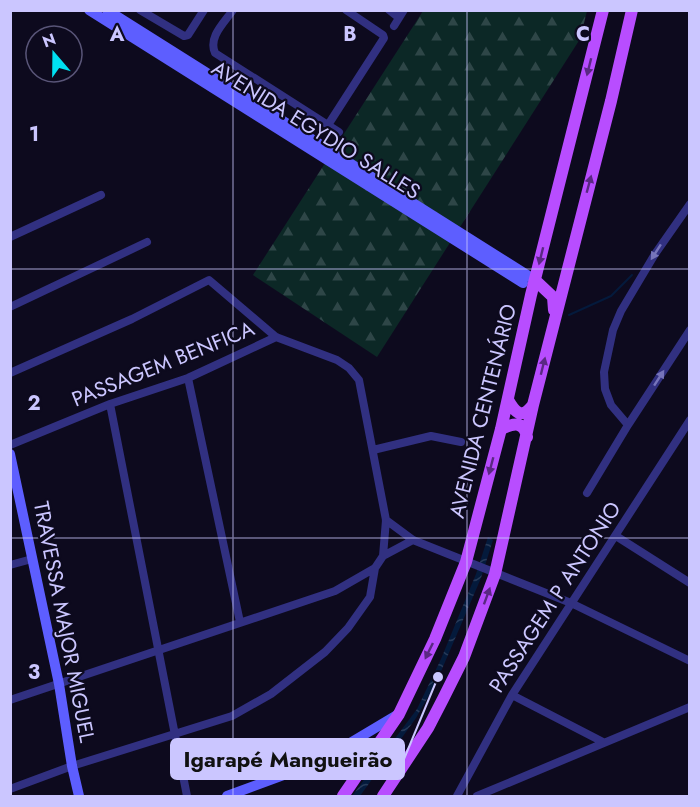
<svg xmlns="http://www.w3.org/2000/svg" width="700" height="807" font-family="Jost,sans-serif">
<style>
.forest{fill:url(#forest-firs)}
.water{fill:url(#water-waves)}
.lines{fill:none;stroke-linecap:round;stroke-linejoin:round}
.stream{stroke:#041a3c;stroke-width:2}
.street{stroke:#313081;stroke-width:8}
.secondary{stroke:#5d5eff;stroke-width:10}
.primary{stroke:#b84dff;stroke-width:12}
.oneway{fill:#5a2883}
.oneway2{fill:#7674ba}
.grid{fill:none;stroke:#cbc6ff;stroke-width:1.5;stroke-opacity:0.55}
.labels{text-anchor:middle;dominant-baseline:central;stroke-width:4.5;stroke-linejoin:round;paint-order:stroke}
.street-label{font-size:21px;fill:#cbc6ff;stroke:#0d0a1e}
.grid-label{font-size:20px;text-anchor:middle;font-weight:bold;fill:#cbc6ff;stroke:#0d0a1e;stroke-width:4.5;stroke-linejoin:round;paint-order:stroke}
.leader{fill:none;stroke:#cbc6ff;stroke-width:2}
.callout-dot{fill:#cbc6ff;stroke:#0d0a1e;stroke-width:2}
.callout{fill:#cbc6ff;stroke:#cbc6ff;stroke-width:2}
.callout-label{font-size:22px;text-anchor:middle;font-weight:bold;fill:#111}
</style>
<defs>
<pattern id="forest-firs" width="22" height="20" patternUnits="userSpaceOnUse" patternTransform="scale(1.5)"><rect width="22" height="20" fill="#0c2826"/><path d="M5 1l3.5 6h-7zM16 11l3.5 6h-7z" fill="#2e4647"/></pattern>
<pattern id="water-waves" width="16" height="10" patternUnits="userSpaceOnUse" patternTransform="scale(1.5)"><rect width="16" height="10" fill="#041a3c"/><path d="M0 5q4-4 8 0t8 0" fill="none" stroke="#273a59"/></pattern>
</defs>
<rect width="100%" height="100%" fill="#0d0a1e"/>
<!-- forest -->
<path class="forest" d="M423,11H587L580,39L377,357L253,275Z"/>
<!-- water -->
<path class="water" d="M488,537L493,540L481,578L436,683L416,718L360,796H352L417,709L441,659L476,574Z"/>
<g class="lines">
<!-- stream -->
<path class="stream" d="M569,315L611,296L632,275"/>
<!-- street -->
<path class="street" d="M140,10L184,36L188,35L204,10
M233,10C224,23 208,37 215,53L339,132
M389,10L399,18
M394,26L404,10
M328,125L384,38L383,35L346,10
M10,237L101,195
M10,307L147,242
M10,373L132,319L209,280L276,337L337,360L349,368L359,380L386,520L383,556
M188,378L240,622
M110,404L187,796
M628,425L611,405L605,389L604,372L613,330L621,311L655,254L690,204
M10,445L110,404L188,378L276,337
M373,450L431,436L461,442
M587,493L628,425L690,330
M386,520L413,540L571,603L690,661
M616,536L690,583
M10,565L32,559
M512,695L603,742
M10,700L335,591L375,568L383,556L413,540
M10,789L72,766L232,716L271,694L325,652L348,628L370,597L375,568
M457,796L512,695L690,420
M477,796L690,707"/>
<!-- secondary -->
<path class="secondary" d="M89,10L523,283
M107,10L535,280
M10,454L59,684L72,766L79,796
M227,796L297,770L340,749L397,715"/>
<!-- primary -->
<path class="primary" d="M535,280L553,297L554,310
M508,400C516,414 522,419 533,405
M501,429C514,423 524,421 527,437
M343,796L399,714L435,639L466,562L501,429L531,295L603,10
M383,796L428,728L443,699L464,657L495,574L533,405L611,101L632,10"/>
</g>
<!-- one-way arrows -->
<defs><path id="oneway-solid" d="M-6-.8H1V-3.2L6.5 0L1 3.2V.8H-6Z" transform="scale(1.5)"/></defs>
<g class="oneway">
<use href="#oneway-solid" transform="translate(589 67) rotate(104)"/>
<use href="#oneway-solid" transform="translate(589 184) rotate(-75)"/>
<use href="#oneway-solid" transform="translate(541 256) rotate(104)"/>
<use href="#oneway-solid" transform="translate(543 366) rotate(-76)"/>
<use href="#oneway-solid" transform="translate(491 466) rotate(105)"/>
<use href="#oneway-solid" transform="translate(487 596) rotate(-70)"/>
<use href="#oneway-solid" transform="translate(429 651) rotate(116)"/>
</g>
<g class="oneway2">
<use href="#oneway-solid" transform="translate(656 252) rotate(123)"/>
<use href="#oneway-solid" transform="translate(659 378) rotate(-57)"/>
</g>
<!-- grid -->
<path class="grid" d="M233,10V796M467,10V796M10,269H690M10,538H690"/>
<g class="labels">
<!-- street labels -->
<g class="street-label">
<text transform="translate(316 130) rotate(32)">AVENIDA EGYDIO SALLES</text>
<text transform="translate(163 364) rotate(-22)">PASSAGEM BENFICA</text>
<text transform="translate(483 411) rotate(-76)">AVENIDA CENTENÁRIO</text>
<text transform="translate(555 597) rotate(-57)">PASSAGEM P ANTONIO</text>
<text transform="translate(64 622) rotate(79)">TRAVESSA MAJOR MIGUEL</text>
</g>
</g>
<g class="grid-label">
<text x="117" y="41">A</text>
<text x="350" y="41">B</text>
<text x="583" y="41">C</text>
<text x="34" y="141">1</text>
<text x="34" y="410">2</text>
<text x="34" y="679">3</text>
</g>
<!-- callouts -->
<path class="leader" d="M438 677L404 759"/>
<circle class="callout-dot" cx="438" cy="677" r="6"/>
<rect class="callout" x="171" y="739" width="233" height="40" rx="6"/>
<g class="callout-label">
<text x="288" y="767">Igarapé Mangueirão</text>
</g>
<!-- border -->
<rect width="700" height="807" fill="none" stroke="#cbc6ff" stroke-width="24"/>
<!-- north arrow -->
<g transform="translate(54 54) rotate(340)"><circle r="28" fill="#0d0a1e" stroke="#595578" stroke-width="1.5"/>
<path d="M0-4.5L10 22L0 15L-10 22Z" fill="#00e0f1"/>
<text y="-9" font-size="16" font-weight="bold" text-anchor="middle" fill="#cbc6ff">N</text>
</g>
</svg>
